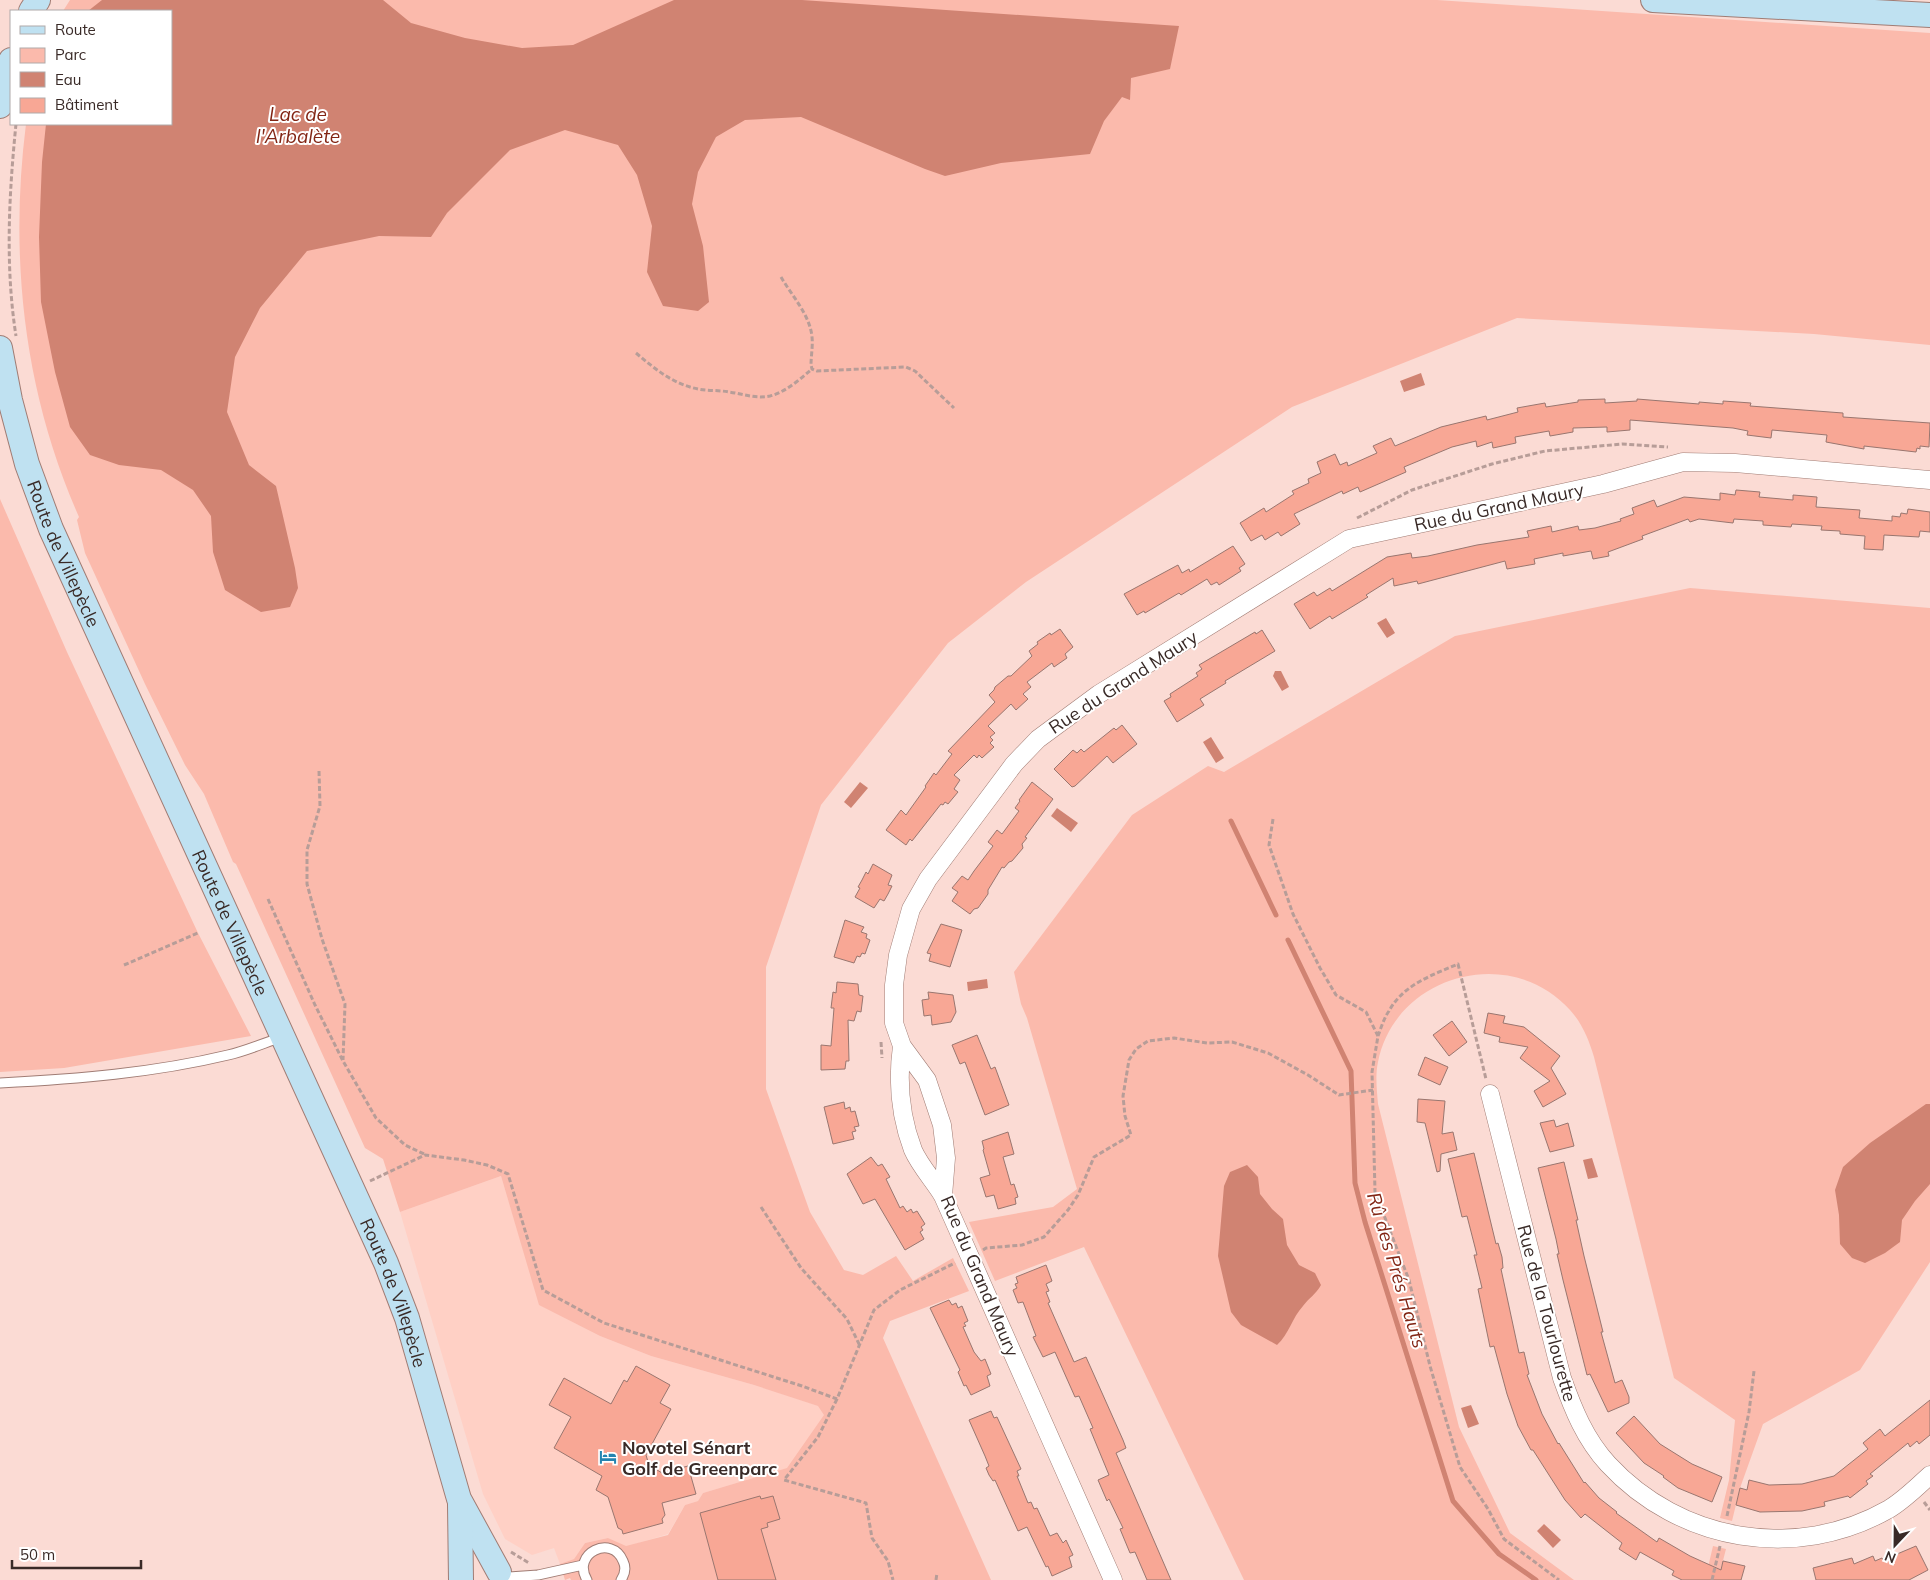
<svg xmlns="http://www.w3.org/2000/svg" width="1930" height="1580" font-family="Mulish,sans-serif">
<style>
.built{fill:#ffd0c5}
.green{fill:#fbbaac}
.water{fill:#d08372}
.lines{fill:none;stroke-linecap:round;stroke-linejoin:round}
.stream{stroke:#d08372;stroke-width:5}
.building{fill:#f8a795;stroke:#99766f}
.lane-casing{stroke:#a07c74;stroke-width:11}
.street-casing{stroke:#a07c74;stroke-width:19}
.secondary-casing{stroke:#a07c74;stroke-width:26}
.path{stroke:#b79d98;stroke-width:3;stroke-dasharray:5 2.5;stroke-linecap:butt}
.lane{stroke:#fff;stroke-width:9}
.street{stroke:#fff;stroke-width:18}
.secondary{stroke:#bfe1f1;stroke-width:24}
.labels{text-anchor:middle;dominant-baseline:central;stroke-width:4;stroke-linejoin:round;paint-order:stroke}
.street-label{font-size:18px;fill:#392a27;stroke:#fff}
.poi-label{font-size:18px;font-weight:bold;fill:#392a27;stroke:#fff;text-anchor:start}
.water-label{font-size:19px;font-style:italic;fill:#822514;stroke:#fff}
</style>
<rect width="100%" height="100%" fill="#fbdbd4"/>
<!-- built -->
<path class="built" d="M501,1176L540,1305L600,1336L651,1356L754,1385L819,1406L825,1415L788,1468L703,1493L698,1501L685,1505L668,1534L626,1547L608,1538L585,1543L574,1559L560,1564L554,1548L532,1555L505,1539L483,1494L400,1212Z"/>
<!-- green -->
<path class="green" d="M70,0H1437L1930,33V345L1814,334L1517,318L1292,407L1026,582L948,643L821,805L766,967V1089L810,1212L844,1270L863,1275L896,1256L913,1281L953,1258L969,1291L890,1321L883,1338L991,1580H571L570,1578L565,1580L560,1564L574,1559L585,1543L608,1538L626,1546L668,1535L685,1505L698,1501L703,1493L787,1468L824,1415L818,1406L754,1385L651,1356L600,1336L539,1305L501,1176L400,1212L383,1159L365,1148L236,864L233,862L204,794L185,765L145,684L85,553L77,520L79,517C24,393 9,258 26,124H171V11H63Z
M0,499L67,652L198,933L251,1036L64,1068L0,1072Z
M1690,588L1930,608V1262L1860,1370L1763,1424L1740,1488L1732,1521L1720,1518L1729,1480L1735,1420L1674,1378L1594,1057C1589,1040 1582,1023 1570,1010C1510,943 1395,975 1378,1062C1375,1076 1377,1091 1378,1104L1459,1427L1510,1533L1574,1580H1244L1084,1247L995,1281L969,1222L1053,1207L1077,1189L1027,1018L1021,1004L1014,972L1132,815L1208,766L1224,772L1455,636Z
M1713,1546L1726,1549L1718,1580H1705Z"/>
<!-- water -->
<path class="water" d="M102,0H383L411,23L465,38L522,48L573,45L674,0H802L1179,26L1170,69L1131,78L1130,100L1122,97L1104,121L1090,154L1001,163L945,176L925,169L801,117L745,120L716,137L698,172L692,204L703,246L709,302L698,311L663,306L647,272L652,226L637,175L618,145L565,130L510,150L447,213L431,237L379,236L307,251L260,308L235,357L227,412L249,465L276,486L295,568L298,588L290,607L261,612L225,590L213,552L211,516L193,490L161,470L119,465L90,455L70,427L55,372L41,302L39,237L42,162L46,124H171V11H88Z
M1421,373L1425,385L1404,392L1400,381Z
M1386,618L1395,633L1387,638L1377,623Z
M1275,671H1281L1289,687L1282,691L1273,676Z
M1211,737L1224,758L1216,763L1203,742Z
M860,782L868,788L851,808L844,802Z
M1057,808L1078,823L1071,832L1051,816Z
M987,979L988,988L968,991L967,982Z
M1926,1104H1930V1184L1915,1201L1902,1220L1900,1242L1885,1253L1865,1263L1852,1258L1840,1244L1839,1215L1835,1190L1843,1167L1870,1143Z
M1592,1158L1598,1177L1588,1179L1583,1160Z
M1247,1165L1258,1177L1260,1194L1272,1209L1283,1219L1287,1245L1299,1265L1315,1273L1321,1285C1316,1294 1309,1298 1303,1306C1292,1318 1289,1334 1277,1345L1241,1325L1231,1312L1218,1256L1224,1186L1230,1172Z
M1471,1405L1479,1424L1468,1428L1461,1408Z
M1544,1524L1561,1540L1553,1548L1537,1531Z"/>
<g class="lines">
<!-- stream -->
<path class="stream" d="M1231,821L1276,915
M1288,940L1351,1071L1355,1183L1365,1222L1453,1501L1499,1554L1536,1580"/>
</g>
<!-- building -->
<path class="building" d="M1605,399V403L1637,401V399L1699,404V402L1723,404V401L1751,403L1750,406L1843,413V417L1930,423L1929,447L1920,446V449L1917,448L1916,452L1864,446V449L1826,442L1827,435L1772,430L1771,438L1747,435L1748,431L1733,428L1630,420V430L1607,432V427L1573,428V432L1550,436L1549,431L1515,437L1516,443L1493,448L1492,442L1477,447L1476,441L1452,447L1404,467L1406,472L1360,492L1358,487L1343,494L1342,491L1294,514L1300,524L1281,536L1278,532L1265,540L1262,535L1251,541L1240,523L1264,508L1266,512L1294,494L1292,491L1309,483L1308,479L1321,473L1317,462L1335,454L1340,465L1347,462L1348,466L1377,453L1373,446L1391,438L1395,446L1441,427L1486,416L1487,420L1518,412L1517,408L1545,403L1546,407L1578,402V400Z
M1736,490L1760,492L1759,497L1793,500V495L1817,497L1816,507L1860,510L1859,518L1892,521V516L1900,517L1901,513L1907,514L1908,509L1930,512V532L1920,531L1919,537L1884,535L1883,550L1864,549L1865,536L1840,534V531L1821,530L1822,526L1792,524L1791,527L1763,525V521L1734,519L1733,523L1699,519L1690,522L1688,519L1642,536L1643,539L1608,552L1609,556L1593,559L1591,551L1563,556V553L1534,559L1535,564L1507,569L1505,561L1418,584L1417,581L1394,586L1393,578L1366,595L1368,597L1332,619L1330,616L1310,629L1294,604L1314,592L1317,596L1330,588L1332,591L1387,557L1411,553L1412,558L1428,556L1477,545L1529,537L1527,531L1551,526L1552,532L1578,526L1579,530L1595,528L1621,521L1620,519L1634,514L1632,508L1654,500L1657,507L1684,497L1720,500V493L1735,495Z
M1233,546L1245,564L1239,568L1241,571L1219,585L1217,582L1211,585L1207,579L1181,595L1179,593L1145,613L1144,611L1137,615L1124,594L1178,565L1182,573L1189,569L1190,572Z
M1060,629L1073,647L1065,654L1067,658L1054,667L1052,663L1027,682L1031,687L1023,694L1028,699L1016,710L1011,704L988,726L995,733L990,737L993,740L990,743L994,747L982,758L979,755L977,758L974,755L954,775L960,780L954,789L958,792L948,804L945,802L943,805L941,804L912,841L910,839L906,845L886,830L901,810L906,815L926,787L925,786L934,773L936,775L952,754L948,751L995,702L989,695L994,690L995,687L1008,676H1011L1032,656L1029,651L1038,644L1037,642L1050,633L1051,635Z
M1262,630L1275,651L1225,681L1226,683L1200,699L1204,705L1177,722L1164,701L1171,697L1170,694L1198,676L1196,673L1202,669L1199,665L1255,632L1256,634Z
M1122,725L1137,744L1113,763L1107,756L1075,786L1072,787L1054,769L1073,750L1077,753L1081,749L1084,752L1114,728L1116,730Z
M1032,782L1053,799L1025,837L1027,838L1022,844L1023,848L1012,861L1009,862L1004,868L1002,867L988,890V894L978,908L974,909L970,914L952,901L958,892L952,888L962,876L968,880L974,871L993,846L988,842L997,830L1002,834L1019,811L1015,808L1020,801L1019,800Z
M873,864L892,875L888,885L892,886L888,894L884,901L880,899L874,908L855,897L860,888L858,887L862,880L866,872L868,874Z
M845,920L864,927L861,932L867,934L866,938L870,940L865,954L862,953L860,957L857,956L854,963L834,957Z
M941,924L962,930L950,967L929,961L931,954L927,953Z
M837,982L858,984L859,995L863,996L861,1012L857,1011L854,1021L848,1020L849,1061H846L845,1069L821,1070V1045L831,1046L834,1008H831L833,992L836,993Z
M928,992L953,995L956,1012L951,1022L932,1025L931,1015L924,1016L922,1000L929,999Z
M1488,1013L1505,1016L1503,1023L1524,1027L1560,1056L1551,1068L1566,1094L1543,1107L1534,1091L1550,1081L1520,1058L1528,1047L1499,1042L1500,1037L1484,1033Z
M1452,1021L1467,1042L1449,1056L1433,1035Z
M977,1035L991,1069L995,1067L1009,1105L985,1115L965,1062L960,1064L952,1045Z
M1425,1057L1448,1067L1440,1085L1418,1075Z
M1418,1099L1445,1101L1442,1134L1453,1132L1457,1150L1441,1154L1440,1171L1437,1172L1425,1123L1417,1122Z
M844,1102L845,1109L850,1107L851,1112L855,1111L859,1126L854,1127L856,1131L852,1132L854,1139L833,1144L824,1107Z
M1554,1120L1556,1127L1568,1123L1574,1146L1550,1152L1540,1123Z
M1008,1132L1014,1154L1003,1157L1011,1185L1014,1184L1018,1197L1015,1198L1016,1204L998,1209L994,1195L986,1197L980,1178L990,1175L983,1150L984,1149L982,1141Z
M1474,1153L1496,1244L1498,1243L1502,1257L1503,1268L1501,1269L1519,1353L1524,1352L1529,1374L1527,1375L1542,1414L1558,1444L1559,1443L1584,1483L1585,1482L1599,1498L1617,1512L1616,1513L1657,1542L1659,1538L1690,1556L1721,1570L1723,1561L1745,1566L1741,1580H1682L1672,1575L1674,1571L1640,1552L1636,1560L1619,1549L1622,1543L1585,1514L1581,1518L1565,1500L1533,1450H1531L1518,1426L1507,1394L1494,1346L1490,1347L1478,1289L1482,1288L1474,1255H1477L1467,1216L1462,1217L1448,1159Z
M871,1157L878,1166L882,1164L890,1177L886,1179L900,1208L903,1206L907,1212L911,1209L913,1213L917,1211L925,1224L921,1227L923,1230L920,1232L924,1239L905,1250L875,1199L863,1204L847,1174Z
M1564,1162L1578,1220H1576L1584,1256L1603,1332H1601L1615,1383L1622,1380L1629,1397V1403L1608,1412L1590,1374L1587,1375L1563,1280L1557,1254H1559L1556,1239L1538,1168Z
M1046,1265L1052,1281L1046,1284L1049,1291L1046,1292L1050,1302L1048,1303L1074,1362L1086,1357L1123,1440L1126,1448L1116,1453L1171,1580H1147L1135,1552L1130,1553L1120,1529L1123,1528L1109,1499L1107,1501L1098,1480L1109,1475L1090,1429L1093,1428L1079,1396L1075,1397L1055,1352L1043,1357L1033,1337L1036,1336L1023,1302L1018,1303L1013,1290L1017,1288L1015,1284L1018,1283L1016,1277Z
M949,1300L952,1305L956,1303L958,1308L962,1306L968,1321L964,1323L966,1326L963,1327L974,1352L981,1361L985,1359L991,1374L987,1376L990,1386L971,1395L966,1385L964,1386L958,1372L960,1370L930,1308Z
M636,1366L670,1385L660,1403L671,1409L646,1455L649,1465L662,1473L688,1466L696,1494L662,1503L665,1515L662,1519L663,1523L623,1534L622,1530L618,1528L608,1497L596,1490L602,1476L554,1448L571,1417L549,1405L564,1378L611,1404L624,1380L627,1382Z
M1930,1400V1435L1919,1444L1917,1441L1910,1447L1908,1443L1870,1474L1873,1476L1866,1481L1868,1484L1850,1498L1848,1496L1824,1502L1825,1506L1802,1511L1760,1512L1736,1505L1740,1488L1747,1490L1749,1480L1769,1485L1802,1484L1834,1476L1868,1449L1863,1443L1880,1429L1885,1436Z
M991,1411L994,1418L997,1417L1021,1469L1017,1471L1019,1476H1017L1028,1503L1031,1502L1034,1509L1037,1508L1050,1536L1057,1533L1063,1543L1066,1540L1073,1555L1069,1557L1072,1567L1052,1576L1048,1566L1046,1567L1027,1527L1018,1531L995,1480L993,1481L989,1475L986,1468L989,1466L985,1456L969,1420Z
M1634,1416L1660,1444L1692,1464L1722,1477L1712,1502L1678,1488L1663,1477L1664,1476L1644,1463L1616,1433Z
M760,1496L761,1499L773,1496L780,1519L767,1523L768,1527L761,1529L776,1580H718L700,1513Z
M1916,1546L1928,1570L1909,1580H1816L1813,1568L1852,1558L1854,1564L1873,1556L1875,1561L1882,1558L1883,1560Z"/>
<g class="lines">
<!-- lane casing -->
<g class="lane-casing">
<path id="lane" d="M0,1083C77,1079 153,1073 228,1055C246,1051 264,1043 282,1037
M509,1577L538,1575L583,1565
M587,1580C571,1553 612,1534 623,1561C626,1567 625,1574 621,1580"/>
</g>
<!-- street casing -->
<g class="street-casing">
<path id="street" d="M902,1046C897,1082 900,1116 913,1150C920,1166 934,1181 943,1196
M1490,1094L1562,1378C1573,1409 1585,1439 1608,1464C1680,1542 1796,1562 1889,1509C1904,1500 1917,1487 1930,1475
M1113,1580L943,1196L946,1158L942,1125L927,1080L902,1046L894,1023V985L898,955L911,909L928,879L1014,764L1038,739L1099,694L1349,539L1603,484L1683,462L1735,463L1930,480"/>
</g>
<!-- secondary casing -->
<g class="secondary-casing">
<g id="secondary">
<path d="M1653,0L1930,15"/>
<path d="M31,11L38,0"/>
<path d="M0,106L11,60"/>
<path id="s1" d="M0,348L10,400L27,464L51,529L386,1263L407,1318L459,1499L499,1572"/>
<path d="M460,1505L461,1580"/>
</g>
</g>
<!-- path -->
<path class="path" d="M16,124C9,194 5,266 16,336
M781,277C792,296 810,315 812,337C813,346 811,356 811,365L812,369L817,371L906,367L915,371L954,408
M636,353C655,369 673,384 698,389C708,391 719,390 729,392C743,394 756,399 770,396C786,392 800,379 812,369
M1357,518L1412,490L1492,464L1545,451L1622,444L1668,447
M319,771L320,806L307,850V884L322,939L345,1004L343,1060
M1273,819L1269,845L1293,914L1320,968L1336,995L1366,1012L1378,1036L1372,1072L1375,1192L1409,1280L1430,1366L1460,1467L1488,1509L1504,1539L1559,1580
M268,899L315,1005L343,1061L376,1118L405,1145L424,1154
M124,965L198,933
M1378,1036C1381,1028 1384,1018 1389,1011C1403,985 1432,975 1458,964L1486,1079
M881,1042L882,1058
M370,1181L425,1155L464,1160L487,1165L508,1174L543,1290L604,1323L802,1386L837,1399L874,1310L900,1290L955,1263
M761,1207L801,1268L847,1319L860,1346
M983,1250L986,1248L1022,1245L1044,1237L1068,1210L1078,1195L1094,1157L1131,1135L1125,1116L1123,1096L1129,1060L1136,1049L1148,1041L1174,1038L1207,1043L1232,1042L1268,1053L1308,1075L1339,1095L1373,1090
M837,1399L818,1437L784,1480L866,1503L872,1538L888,1561L893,1580
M1924,1502L1930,1510
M1727,1516L1749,1412L1754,1371
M511,1552L529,1563
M936,1580L937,1573
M1712,1580L1720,1546"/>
<!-- lane -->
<use href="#lane" class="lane"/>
<!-- street -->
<use href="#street" class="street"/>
<!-- secondary -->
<use href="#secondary" class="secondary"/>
</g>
<!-- icons -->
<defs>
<g id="hotel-bare" transform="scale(1.35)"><path d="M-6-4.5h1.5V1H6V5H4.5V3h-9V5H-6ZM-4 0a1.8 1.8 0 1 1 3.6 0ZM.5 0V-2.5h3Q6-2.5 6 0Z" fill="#2484b0" stroke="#fff" stroke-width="2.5" paint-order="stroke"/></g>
</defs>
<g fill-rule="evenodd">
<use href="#hotel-bare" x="608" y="1457"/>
</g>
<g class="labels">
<!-- street labels -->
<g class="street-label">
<text transform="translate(1499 507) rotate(-12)">Rue du Grand Maury</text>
<text stroke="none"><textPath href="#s1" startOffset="216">Route de Villepècle</textPath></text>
<text transform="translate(1123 682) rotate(-33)">Rue du Grand Maury</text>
<text stroke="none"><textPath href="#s1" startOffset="621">Route de Villepècle</textPath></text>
<text transform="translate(980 1276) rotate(67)">Rue du Grand Maury</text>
<text stroke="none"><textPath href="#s1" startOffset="1026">Route de Villepècle</textPath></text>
<text transform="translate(1547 1313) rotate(75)">Rue de la Tourlourette</text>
</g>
<!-- poi labels -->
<g class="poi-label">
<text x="622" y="1447">Novotel Sénart<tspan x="622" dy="21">Golf de Greenparc</tspan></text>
</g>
<!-- water labels -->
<g class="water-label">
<text x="298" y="114">Lac de<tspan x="298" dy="22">l'Arbalète</tspan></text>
<text transform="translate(1397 1270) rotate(73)">Rû des Prés Hauts</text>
</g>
</g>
<!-- legend -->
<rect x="10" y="10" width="162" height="115" fill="#ffffff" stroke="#b0aaa9"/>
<rect x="20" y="26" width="25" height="8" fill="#bfe1f1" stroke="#b0aaa9"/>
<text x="55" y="35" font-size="15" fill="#392a27">Route</text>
<rect x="20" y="48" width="25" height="15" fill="#fbbaac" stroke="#b0aaa9"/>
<text x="55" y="60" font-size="15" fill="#392a27">Parc</text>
<rect x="20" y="72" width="25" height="15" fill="#d08372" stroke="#b0aaa9"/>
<text x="55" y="85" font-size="15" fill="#392a27">Eau</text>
<rect x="20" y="98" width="25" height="15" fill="#f8a795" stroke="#b0aaa9"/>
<text x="55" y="110" font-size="15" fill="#392a27">Bâtiment</text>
<!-- north arrow -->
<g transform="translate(1895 1545) rotate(202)" stroke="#ffffff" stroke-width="4" paint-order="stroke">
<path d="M0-4L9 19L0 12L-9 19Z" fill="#392a27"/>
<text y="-8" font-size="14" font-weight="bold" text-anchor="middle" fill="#392a27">N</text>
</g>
<!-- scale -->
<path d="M12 1560v8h129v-8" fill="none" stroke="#392a27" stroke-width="2.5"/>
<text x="20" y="1560" font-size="15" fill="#392a27" stroke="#ffffff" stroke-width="4" paint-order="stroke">50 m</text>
</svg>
